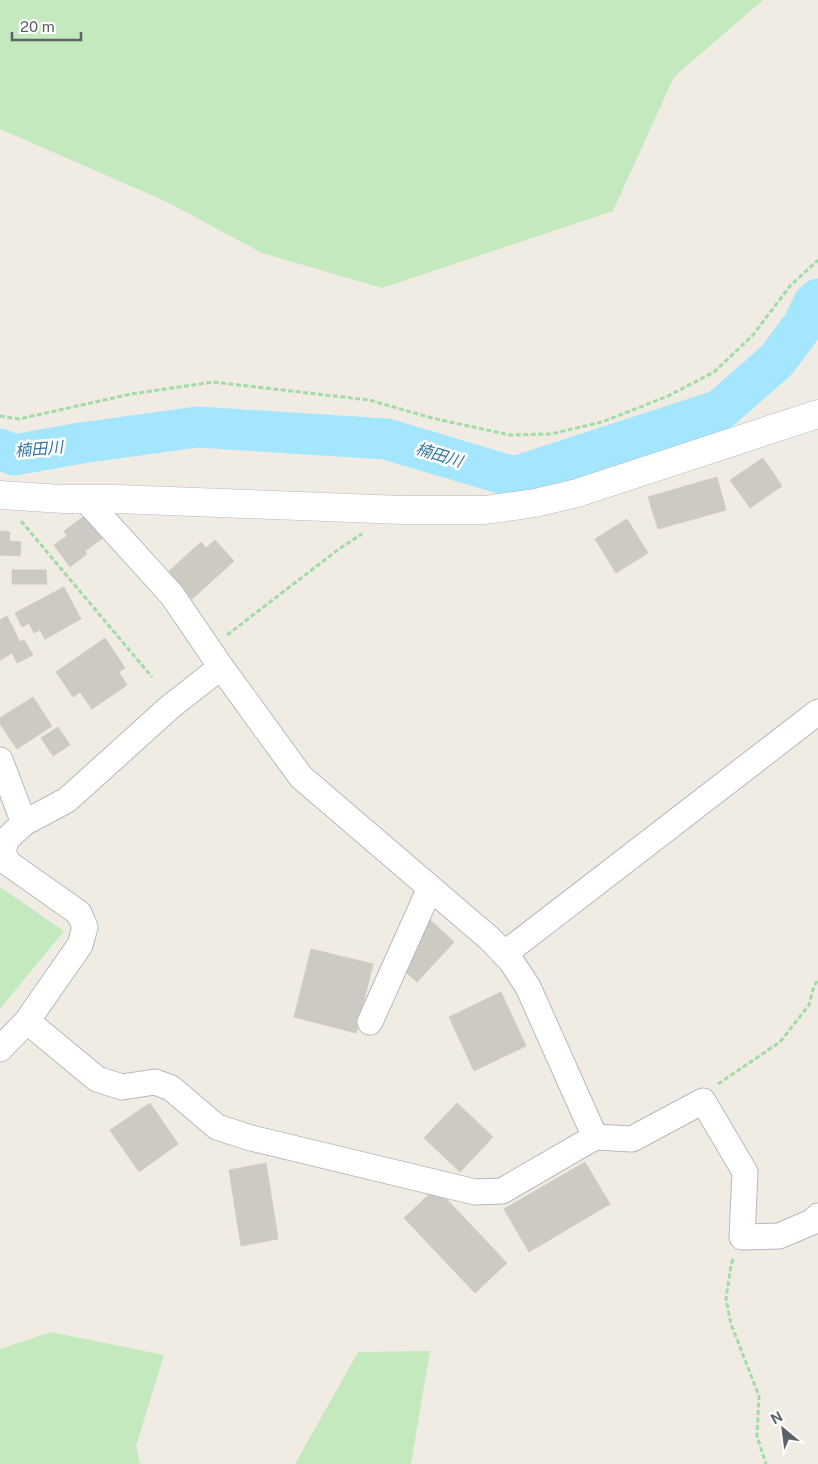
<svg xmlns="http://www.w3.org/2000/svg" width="818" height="1464" font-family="'Public Sans','Noto Sans JP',sans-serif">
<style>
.green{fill:#c5e9bf}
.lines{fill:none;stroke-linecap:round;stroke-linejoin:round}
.river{stroke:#a5e6ff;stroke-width:41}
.building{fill:#cdc9c3;stroke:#d5ccc2}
.minor-casing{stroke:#b5b9bc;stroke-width:27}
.tertiary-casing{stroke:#b5b9bc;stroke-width:29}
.path{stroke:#a1dca7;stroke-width:3;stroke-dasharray:5 2.5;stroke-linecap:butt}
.minor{stroke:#fff;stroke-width:25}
.tertiary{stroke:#fff;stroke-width:28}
.labels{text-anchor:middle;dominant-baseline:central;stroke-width:5;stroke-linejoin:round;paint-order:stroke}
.water-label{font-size:16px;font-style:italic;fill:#32779e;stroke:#fff}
</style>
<rect width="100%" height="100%" fill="#f0ece4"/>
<!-- green -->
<path class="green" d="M0,0H763L674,77L613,211L382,288L262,253L165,201L0,129Z
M0,887L64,931L0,1009Z
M51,1332L164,1355L136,1446L140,1464H0V1349Z
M430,1351L411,1464H295L358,1352Z"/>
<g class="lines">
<!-- river -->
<path class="river" d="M0,449L14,455L81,443L197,427L386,439L514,477L720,410L777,360L803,325L813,304L818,299"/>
</g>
<!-- building -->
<path class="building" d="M763,458L782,486L750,508L730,480Z
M717,477L726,510L658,529L648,497Z
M87,514L104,537L85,551L87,554L70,567L54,545L67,536L64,531Z
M627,519L648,553L616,573L595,539Z
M0,531L10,532L9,541L21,542L20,556L0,555Z
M215,540L234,561L192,599L168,572L201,542L206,548Z
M12,570H46L47,584H12Z
M64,587L81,619L45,639L40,630L34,633L29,623L22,627L15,613Z
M7,616L20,642L24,640L33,655L17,663L12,653L0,660V620Z
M105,638L125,668L119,672L127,685L92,709L80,692L73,697L56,672Z
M33,697L52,726L17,749L0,724V718Z
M58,727L70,745L53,756L41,738Z
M426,916L454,942L417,982L389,957Z
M311,949L373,964L356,1033L294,1017Z
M501,992L526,1046L474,1071L449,1017Z
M150,1103L178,1144L139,1172L110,1130Z
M457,1103L493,1137L460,1172L424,1138Z
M585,1162L610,1204L529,1252L504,1209Z
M266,1163L278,1239L241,1246L229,1170Z
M436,1188L507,1263L475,1293L404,1218Z"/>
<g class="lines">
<!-- minor casing -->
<g class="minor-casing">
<path id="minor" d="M85,499L172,595L221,667L301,777L490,939L511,961L528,987L595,1137
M0,760L24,823
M504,954L818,712
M27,1021L97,1079L122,1087L155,1082L171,1088L217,1127L251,1138L475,1192L502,1191L595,1137L632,1139L703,1101L745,1172L742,1237L779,1236L812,1222L818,1216
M370,1022L430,888
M0,1049L27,1021L80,945L85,927L79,913L8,863L3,852L6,840L24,823L67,800L170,707L221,667"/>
</g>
<!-- tertiary casing -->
<g class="tertiary-casing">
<path id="tertiary" d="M0,495L63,499H117L402,510H485L535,503L577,493L818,414"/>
</g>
<!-- path -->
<path class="path" d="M0,416L19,419L131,394L213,382L369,400L432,418L510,435L551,434L602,422L668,396L714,372L753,335L790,286L818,260
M21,521L152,677
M227,635L339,549L362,534
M718,1084L780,1042L809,1005L814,986L818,980
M733,1259L731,1265L726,1299L731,1324L759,1396L757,1436L766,1464"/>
<!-- minor -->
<use href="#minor" class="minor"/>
<!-- tertiary -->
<use href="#tertiary" class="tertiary"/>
</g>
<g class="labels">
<!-- water labels -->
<g class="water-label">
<text transform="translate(39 449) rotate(-5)">楠田川</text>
<text transform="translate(439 455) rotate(17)">楠田川</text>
</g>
</g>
<!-- north arrow -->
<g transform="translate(783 1429) rotate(331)" stroke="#ffffff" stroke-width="4" paint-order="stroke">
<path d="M0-4L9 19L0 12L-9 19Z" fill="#5c6266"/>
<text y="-8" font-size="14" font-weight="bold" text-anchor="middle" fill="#5c6266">N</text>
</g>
<!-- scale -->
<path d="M12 32v8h69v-8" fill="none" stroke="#5c6266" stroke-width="2.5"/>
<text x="20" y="32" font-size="15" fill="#5c6266" stroke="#ffffff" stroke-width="4" paint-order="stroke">20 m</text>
</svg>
